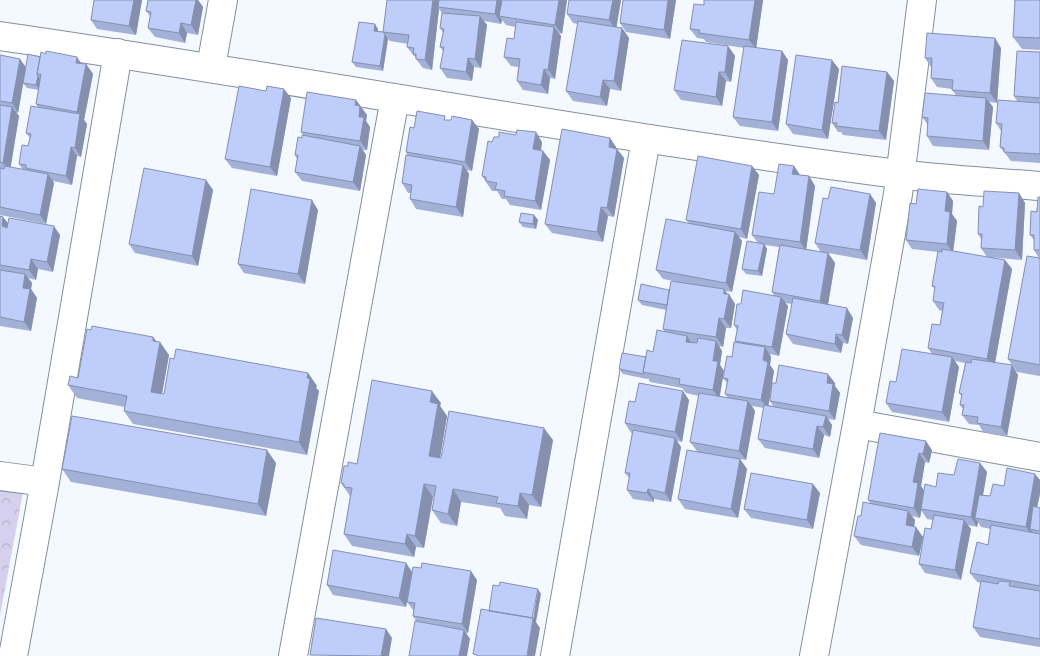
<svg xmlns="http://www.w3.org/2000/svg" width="1040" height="656" font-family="'PT Sans',sans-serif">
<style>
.park{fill:url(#park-crowns)}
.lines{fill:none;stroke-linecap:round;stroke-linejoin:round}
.street-casing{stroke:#84909d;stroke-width:30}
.street{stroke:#fff;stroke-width:28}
.wall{fill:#a3b0d7;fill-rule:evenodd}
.shaded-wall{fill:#8590af}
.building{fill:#becdfa;stroke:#8590af}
</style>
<defs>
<pattern id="park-crowns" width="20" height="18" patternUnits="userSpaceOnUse" patternTransform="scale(1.25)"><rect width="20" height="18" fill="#d5d0ed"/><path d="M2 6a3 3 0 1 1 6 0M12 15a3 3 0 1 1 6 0" fill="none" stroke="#b6b2cb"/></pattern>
</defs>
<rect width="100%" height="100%" fill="#f4f9ff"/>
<!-- park -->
<path class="park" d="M0,485L23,492L0,616Z"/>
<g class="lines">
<!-- street casing -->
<g class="street-casing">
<path id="street" d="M0,36C300,79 597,136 898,174C945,180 993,182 1040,186
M211,67L223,0
M857,424L1040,457
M0,476L45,482
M13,656L45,482L118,53
M293,656L395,98
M555,656L646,139
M814,656L857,424L898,194L922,0"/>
</g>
<!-- street -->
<use href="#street" class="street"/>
</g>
<!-- wall -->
<path class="wall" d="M142,0L136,35L97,29L91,20Z
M148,0H198L203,7L198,35L187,33L185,43L155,37L148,28L150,16L146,11Z
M387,0H567L562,34L559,33L561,36L555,79L550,78L548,94L523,90L517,81L518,67L511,66L504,57L514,39L516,27L506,25L502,20L501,24L484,21L487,25L481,68L474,67L472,81L447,78L440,68L443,51L440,47L443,33L440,28L442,13L439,9L432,70L423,68L416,59L415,56H414L407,47L408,44L390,41L388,39L383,71L356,67L352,62L378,29V31L383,32Z
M621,0L616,27L622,28L629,38L621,91L610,89L607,106L573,101L566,91L578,24L573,23L567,14Z
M676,0L670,39L626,32L620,23Z
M704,0H763L756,48L782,51L788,60L778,131L740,126L733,117L744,48L706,42L704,39L697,38L690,29L704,5Z
M1014,0H1040V50L1022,49L1013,37L1015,2Z
M728,46L735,56L731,82L726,81L722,106L681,100L674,90Z
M1001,48L997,103L989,102L993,107L989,150L933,146L927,136L928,125L922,117L956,95L952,90V89L937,87L931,78V67L925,58Z
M1040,52V163L1011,161L1000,147L1001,131L996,123L1017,101L1014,96Z
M0,55L20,59L26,67L81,64H86L93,74L84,120L87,124L81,157L77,156L72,185L53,181L54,183L46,224L0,215ZM23,83L27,88L39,90L36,104L38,107L26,133L30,138L28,146L19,164L23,170L10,167L19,116L16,112L18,113Z
M839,69L828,139L793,134L786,124Z
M887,72L894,81L886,140L843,135L841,132H838L832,123L838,103Z
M291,98L277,176L232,168L225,159Z
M356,100L367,115L366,121L370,127L367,150H363L366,155L360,191L302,181L295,172L297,159L295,155L303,135L301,132Z
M448,120H472L479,129L472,171L467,170L469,174L463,217L416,209L410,199L411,193H408L402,183L408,156L406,152L414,128Z
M610,138L616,147V148L624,158L614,217L608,216L603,242L552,233L545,224Z
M492,142H542L541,150L543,151L550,160L541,210L510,205L506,199H502L497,191H492L482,176Z
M752,166L759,175L747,239L739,237L742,241L732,292L725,291L735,304L731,328H726L723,347L719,346L722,351L720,365L724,371L720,396L728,398L725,394L727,383L723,378L732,357L737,343L735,341L737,330L734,325L741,304L774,295L772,292L779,247L765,245L767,249L762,276L746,274L742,269L758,243L752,235L774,194L794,166L800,175L809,176L815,186L806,249L821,252L815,243L828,199L870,194L876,203L867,260L828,253L835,263L828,305L853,318L848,344L843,343L841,353L793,344L786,334L792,304L785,303L788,306L779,356L770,354L771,357L770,365L774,371L768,405L773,406L770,401L835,383V386L840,393L835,420L828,419L832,425L830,437L824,435L819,458L765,448L758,439L764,408L752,406L755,411L746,460L740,459L747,469L738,518L685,509L678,499L697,451L690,442L699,396L686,393L682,388L650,382L648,378L647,379L623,374L619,369L646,357L653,352L665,332L663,329L666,310L642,305L638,300L669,290L674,281L663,279L656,270L689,223L686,220Z
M206,180L213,190L198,266L135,253L129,244Z
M947,192L953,201L952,214L957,221L953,251L987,257L981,248V239L978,234L983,207L1019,193L1025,203L1022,260L990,257L1005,260L1012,269L995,363L1012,365L1018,375L1007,436L983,432L979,425L969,424L962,415L963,409L960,405L962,397L959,393L965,363L955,361L959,367L949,422L892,412L886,403L896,382L932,354L928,348L940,325L942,311L939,310L933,301L935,289L932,286L938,252L912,249L906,240L916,204Z
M1040,197V376L1017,372L1008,359L1039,258L1034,250V240L1030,235Z
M318,210L305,284L244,273L238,264Z
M534,215L538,220L536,229L523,227L519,222Z
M0,216L3,217L8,223L60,235L53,272L38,269L36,280L28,278L32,283L31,289L37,298L31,331L0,326Z
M153,337L156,341L169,355L162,394H164L308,373L317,386L316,388L319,391L307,455L133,424L124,411L125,407L77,398L68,385L78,378Z
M689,400L682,442L677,441L681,447L671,502L654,499V502L633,499L627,490L629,478L625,473L632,433H631L625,423L635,402Z
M441,403L440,406L447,416L440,458L553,440L541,507L529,505L527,519L505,516L500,508L461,502L457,526L441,523L432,510L435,497H433L424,548L416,547L414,557L352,546L344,534L350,496L341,483L348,466L357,464Z
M880,433L932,450L929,463L925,462L921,486L924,491L936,487L954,475L980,463L987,472L983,495L990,496L1004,486L1040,480V494L1037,507L1040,508V647L980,637L973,627L981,583L977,582L970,573L988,545L991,529L981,527L978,522L977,527L968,525L971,529L961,580L925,573L919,564L931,529L933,520L927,519L921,510L920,518L912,516L915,520L914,527L923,537L919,556L861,545L854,536L861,516L871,504L868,500Z
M276,463L266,516L71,482L62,469Z
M820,493L813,529L751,518L744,509Z
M406,563L412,572L477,580L468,633H466L470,639L416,621L413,616V610L407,602L410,584L406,607L333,595L327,585Z"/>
<!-- shaded-wall -->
<path class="shaded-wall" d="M134,0H142L136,35L129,26Z
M193,0H198L203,7L198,35L191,25Z
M433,0H441L438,7L439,9L432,70L425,60Z
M497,0H505L499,16L502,20L501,24L495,14Z
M559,0H567L562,34L555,25Z
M613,0H621L616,30L609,20Z
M668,0H676L670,39L664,30Z
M755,0H763L756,49L749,40Z
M480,16L487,25L481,68L475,59Z
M181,23L187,33L185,43L179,33Z
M375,24L378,29L377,36L374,31Z
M554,27L561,36L555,79L548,70Z
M622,28L629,38L621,91L614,81Z
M385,34L388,39L383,71L380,66Z
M995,38L1001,48L997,103L990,93Z
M728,46L735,56L731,82L725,72Z
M782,51L788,60L778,131L772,122Z
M77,57L83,66L76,63Z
M468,58L474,67L472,81L466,72Z
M20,59L26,68L18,113L12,103Z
M832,60L839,69L828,139L822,130Z
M86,64L93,74L84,120L87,124L81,157L75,148L80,116L77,112Z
M544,69L550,78L548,94L541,85Z
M719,72L726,81L722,106L716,97Z
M887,72L894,81L886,140L879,131Z
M38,76L42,81L40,90L36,85Z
M603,80L610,89L607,106L600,97Z
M284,89L291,98L277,176L270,167Z
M986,98L993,107L989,150L983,141Z
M356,100L367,115L366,121L370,127L367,150L360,141L359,117L355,105Z
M12,107L19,116L10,172L3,163Z
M472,120L479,129L472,171L465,162Z
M536,132L542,142L540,159L533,149Z
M610,138L616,147L615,156L609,147Z
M360,146L366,155L360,191L353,182Z
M71,147L77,156L72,185L66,176Z
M617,149L624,158L614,217L607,208Z
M543,151L550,160L541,210L535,201Z
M463,165L469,174L463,217L456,207Z
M752,166L759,175L747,239L741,229Z
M794,166L800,175L792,174Z
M48,174L54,183L46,224L40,215Z
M809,176L815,186L806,251L800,242Z
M206,180L213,190L198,266L192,256Z
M947,192L953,201L952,214L957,221L953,253L947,244L945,211Z
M1019,193L1025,203L1022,260L1015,250Z
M870,194L876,203L867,260L860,250Z
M312,200L318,210L305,284L298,274Z
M601,207L608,216L603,242L597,232Z
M534,215L538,220L536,229L533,224Z
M3,217L10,226L8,236L2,226Z
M54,226L60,235L53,272L47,262Z
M735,232L742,241L732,292L726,283Z
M764,244L767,249L762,276L758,271Z
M828,253L835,263L827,310L820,301Z
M31,259L38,269L36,280L29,270Z
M1005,260L1012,269L994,368L987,359Z
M25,274L32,283L31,289L37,298L31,331L24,322L23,288Z
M724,289L729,296V294L735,304L731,328L724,319Z
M781,297L788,306L779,356L772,347Z
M847,308L853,318L848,344L842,335Z
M719,318L726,328L723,347L716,337Z
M836,334L843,343L841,353L835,344Z
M687,336L693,346L686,342Z
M153,337L160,346V342L169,355L160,404L151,392Z
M716,341L722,351L720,365L724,371L719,399L713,390V361Z
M765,347L771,357L770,365L774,371L768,409L761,400L763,360Z
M952,357L959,367L949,422L942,412Z
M1012,365L1018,375L1007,436L1001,427Z
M308,373L317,386L316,388L319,391L307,455L299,442Z
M828,374L835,383V386L840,393L835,420L829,411L827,383Z
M432,391L441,403L440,406L447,416L438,469L429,456L430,402Z
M683,391L689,400L682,442L675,432Z
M748,401L755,411L746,460L739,451Z
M826,416L832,425L830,437L823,427Z
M817,426L824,435L819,458L813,449Z
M544,428L553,440L541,507L532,495Z
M675,438L681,447L671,502L665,493Z
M926,441L932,450L929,463L923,454Z
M267,450L276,463L266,516L258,504Z
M919,453L925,462L921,486L925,492L920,518L914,508L913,482Z
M740,459L747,469L738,518L731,509Z
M980,463L987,472L979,518H975L978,522L977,527L971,517Z
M1035,474L1040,480V493L1033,529H1030L1033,533L1032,536L1026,527Z
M424,484L433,497L424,548L415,536Z
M813,484L820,493L813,529L807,520Z
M453,489L461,502L457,526L448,514Z
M648,489L654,499V502L647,493Z
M520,493L529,505L527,519L518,506Z
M908,511L915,520L913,534L906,525Z
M964,520L971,529L961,580L955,570Z
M916,527L923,537L919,556L912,547Z
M407,534L416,547L414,557L405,544Z
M406,563L412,572L406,607L399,598Z
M471,571L477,580L468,633L462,624Z
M538,589L541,594L536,622L540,628L535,656H527Z
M386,629L392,638L389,656H381Z
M464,630L470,639L467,656H459Z"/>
<!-- building -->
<path class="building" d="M94,0H134L129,26L91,20Z
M148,0H196L191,25L181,23L179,33L148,28L151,12L146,11Z
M387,0H433L425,60L416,59V54H413L414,48L407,47L409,35L383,32Z
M439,0H497L495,14L438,7Z
M502,0H559L555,25L499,16Z
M569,0H613L609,20L567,14Z
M623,0H668L664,30L620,23Z
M704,0H755L749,40L699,33L700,30L690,29L694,4L704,5Z
M1015,0H1040V38L1013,37Z
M442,13L480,16L475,59L468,58L466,72L440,68L444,47H440L444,29L440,28Z
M578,21L622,28L614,81L603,80L600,97L566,91Z
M359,22L375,24L374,31L383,32L385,34L380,66L352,62Z
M516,22L554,27L548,70L544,69L541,85L517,81L520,59L504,57L507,38L514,39Z
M927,33L995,38L990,93L952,90L953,80L931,78L932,58H925Z
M682,40L728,46L725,72H719L716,97L674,90Z
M744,46L782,51L772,122L733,117Z
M46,51L77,57L76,63L86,64L77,112L36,104L41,74H37L41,52L46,54Z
M1017,51L1040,52V98L1014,96Z
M28,54L40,57L37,74L38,76L36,85L23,83Z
M0,55L20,59L12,103L0,101Z
M796,55L832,60L822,130L786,124Z
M842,66L887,72L879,131L836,126L837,123H832L835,102L838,103Z
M239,86L266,91L267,86L284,89L270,167L225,159Z
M307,92L356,100L355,105L360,106L359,117H364L360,141L301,132Z
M925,93L986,98L983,141L927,136L928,118L922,117Z
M998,100L1040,103V154L1004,152V148L1000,147L1002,124L996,123Z
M0,105L12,107L3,163L0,162Z
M31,106L80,114L75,148L71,147L66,176L26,168V165L19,164L22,145L28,146L31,134L26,133Z
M417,111L445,116L444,120H451L452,116L472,120L465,162L406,152L410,127L414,128Z
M562,129L610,138L609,147L617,149L607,208L601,207L597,232L545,224Z
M517,130L536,132L533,149L543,151L535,201L504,196L505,191L495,189L497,183L486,181V177L482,176L488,141L492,142L494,137H499V132L516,135Z
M302,135L360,146L353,182L295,172L298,155H295L298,137L302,138Z
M406,155L463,165L456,207L410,199L412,185L402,183Z
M698,156L752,166L741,229L686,220Z
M779,164L794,166L792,174L809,176L800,242L752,235L759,192L774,194Z
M5,166L48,174L40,215L0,207V168L4,169Z
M144,168L206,180L192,256L129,244Z
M831,187L870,194L860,250L815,243L823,198L828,199Z
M251,189L312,200L298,274L238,264Z
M918,189L947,192L945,211L950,212L947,244L906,240L910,203L916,204Z
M984,191L1019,193L1015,250L981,248L982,234H978L979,206L983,207Z
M1038,197H1040V250H1034V235H1030L1031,211L1037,212Z
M521,213L534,215L533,224L519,222Z
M0,216L3,217L2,226L7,228L9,218L54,226L47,262L31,259L29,270L0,265Z
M666,219L735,232L726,283L656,270Z
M747,241L764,244L758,271L742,269Z
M780,245L828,253L820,301L772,292Z
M942,249L1005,260L987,359L928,348L932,324L940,325L944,303L933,301L935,286H932L938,251L942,252Z
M1027,256L1040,258V365L1008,359Z
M0,270L25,274L23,288L30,289L24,322L0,317Z
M671,281L724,289V294H729L724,319L719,318L716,337L663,329Z
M641,284L669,290L667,305L638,300Z
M743,290L781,297L772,347L735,341L738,326L734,325L737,304H741Z
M793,298L847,308L842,335L836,334L835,344L786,334Z
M92,326L153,337V341L160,342L151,392L164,394L170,358L174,359L176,349L308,373L307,378L310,379L299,442L124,411L127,396L68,385L70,376L78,378L87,329L91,330Z
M657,330L687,336L686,342L697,343L698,338L716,341L713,361H718L713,390L679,384L680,379L643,372L647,350L653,352Z
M734,342L765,347L763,360L768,362L761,400L725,394L728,379L723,378L727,356L732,357Z
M902,349L952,357L942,412L886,403L890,381L896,382Z
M622,353L646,357L643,372L644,373V374L619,369Z
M972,359L1012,365L1001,427L977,423L978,417L962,415L964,405H960L962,394L959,393L966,362L971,363Z
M779,365L828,374L827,383L833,384L829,411L770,401L772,383H776Z
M372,380L432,391L430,402L438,404L429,456L441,458L449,411L544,428L532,495L520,493L518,506L496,503L498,497L453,489L448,514L432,510L436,486L424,484L415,536L407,534L405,544L344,534L352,488L344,487V484L341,483L344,466H348V462L357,464Z
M639,383L683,391L675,432L625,423L629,401L635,402Z
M699,393L748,401L739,451L690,442Z
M764,405L826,416L823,427L817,426L813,449L758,439Z
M72,416L267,450L258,504L62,469Z
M633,430L675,438L665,493L648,489L647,493L627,490L630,473H625Z
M880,433L926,441L923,454L919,453L913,482L918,483L914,508L868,500Z
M687,450L740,459L731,509L678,499Z
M958,459L980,463L971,517L921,509L925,484L936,487L938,473L954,475Z
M1007,468L1035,474L1026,527L975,518L979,495L990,496L993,484L1004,486Z
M751,473L813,484L807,520L744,509Z
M863,502L908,511L906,525L916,527L912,547L854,536L858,516H861Z
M1033,506L1040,508V531L1030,529Z
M934,515L964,520L955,570L919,564L925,528L931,529Z
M991,525L1040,534V586L970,573L977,542L988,545Z
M333,550L406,563L399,598L327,585Z
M422,563L471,571L462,624L413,616L415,603L407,602L413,567L421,568Z
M981,581L998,584L999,581L1010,582L1009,586L1040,591V639L973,627Z
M500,582L538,589L532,618L489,611L493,585L499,586Z
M481,609L533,618L527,656H477V655L473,654Z
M316,618L386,629L381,656L310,655Z
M415,621L464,630L459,656H409Z"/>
</svg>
